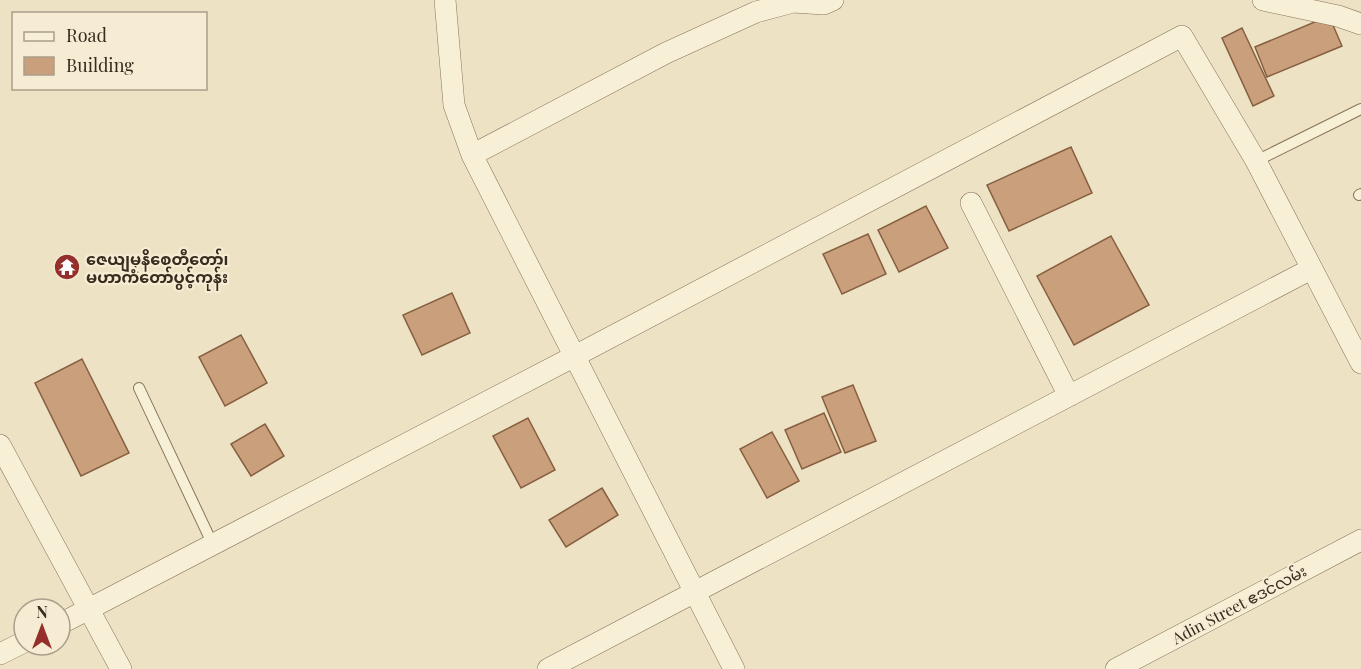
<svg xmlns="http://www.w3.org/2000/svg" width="1361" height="669" font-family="'Playfair Display','Noto Sans Myanmar',serif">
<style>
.building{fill:#ca9f7b;stroke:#865f41;stroke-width:1.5}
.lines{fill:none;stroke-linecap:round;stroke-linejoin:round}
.lane-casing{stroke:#87745b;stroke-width:12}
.street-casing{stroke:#87745b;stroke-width:22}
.lane{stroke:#f8efd7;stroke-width:10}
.street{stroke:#f8efd7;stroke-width:21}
.labels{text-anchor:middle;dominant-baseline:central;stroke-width:4.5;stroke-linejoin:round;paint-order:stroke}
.poi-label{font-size:16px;font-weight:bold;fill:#372c1e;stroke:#f5ecd3;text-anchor:start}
.street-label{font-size:16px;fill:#372c1e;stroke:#f5ecd3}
</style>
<rect width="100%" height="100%" fill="#ede2c4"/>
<!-- building -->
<path class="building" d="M1329,16L1342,46L1267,77L1255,47Z
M1242,28L1274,96L1253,106L1222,38Z
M1071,147L1092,193L1009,231L987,185Z
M926,206L948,248L899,272L878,230Z
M868,234L886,274L842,294L823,254Z
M1111,236L1149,305L1074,345L1037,276Z
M452,293L470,333L422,355L403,315Z
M241,335L267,383L225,406L199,357Z
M82,359L129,453L81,476L35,383Z
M853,385L876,441L845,453L822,397Z
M824,413L841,452L802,469L785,430Z
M528,418L555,470L521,488L493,436Z
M265,424L284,456L251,476L231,444Z
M772,432L799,481L767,498L740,449Z
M602,488L618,515L566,547L549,520Z"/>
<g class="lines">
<!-- lane casing -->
<g class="lane-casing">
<path id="lane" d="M1256,161L1361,109
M1359,195L1361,194
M139,388L213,545"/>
</g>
<!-- street casing -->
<g class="street-casing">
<path id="street" d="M445,0L454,105L472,155L734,669
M1263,0L1338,16L1361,24
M472,155L666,53L756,12L793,2L824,4L833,0
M971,203L1069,396
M0,445L121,669
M60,624L573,357L1182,36L1256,161L1361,363
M0,654L24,642
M548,669L1311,269
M1116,669L1361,540"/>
</g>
<!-- lane -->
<use href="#lane" class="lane"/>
<!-- street -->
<use href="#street" class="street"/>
</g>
<!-- icons -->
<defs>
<g id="temple-disc" transform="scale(1.35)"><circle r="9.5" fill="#952f2c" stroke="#f5ecd3"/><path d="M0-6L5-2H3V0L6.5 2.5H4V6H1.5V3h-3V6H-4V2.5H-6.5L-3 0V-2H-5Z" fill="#fff"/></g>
</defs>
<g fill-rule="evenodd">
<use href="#temple-disc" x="67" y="267"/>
</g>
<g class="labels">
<!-- poi labels -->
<g class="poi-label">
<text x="86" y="258">ဇေယျမုနိစေတီတော်၊<tspan x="86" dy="18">မဟာကံတော်ပွင့်ကုန်း</tspan></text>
</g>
<!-- street labels -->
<g class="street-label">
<text transform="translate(1239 604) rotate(-28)">Adin Street ဧဒင်လမ်း</text>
</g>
</g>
<!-- legend -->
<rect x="12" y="12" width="195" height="78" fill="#f5ecd3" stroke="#a99f8b" stroke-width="1.5"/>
<rect x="24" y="32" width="30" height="9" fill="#f8efd7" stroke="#a99f8b" stroke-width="1.5"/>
<text x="66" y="42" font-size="18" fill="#372c1e">Road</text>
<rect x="24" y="57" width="30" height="18" fill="#ca9f7b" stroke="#a99f8b" stroke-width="1.5"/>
<text x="66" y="72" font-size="18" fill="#372c1e">Building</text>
<!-- north arrow -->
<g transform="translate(42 627)"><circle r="28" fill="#f5ecd3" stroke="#a99f8b" stroke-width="1.5"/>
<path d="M0-4.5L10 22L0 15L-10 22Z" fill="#952f2c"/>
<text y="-9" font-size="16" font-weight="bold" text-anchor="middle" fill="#372c1e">N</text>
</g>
</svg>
